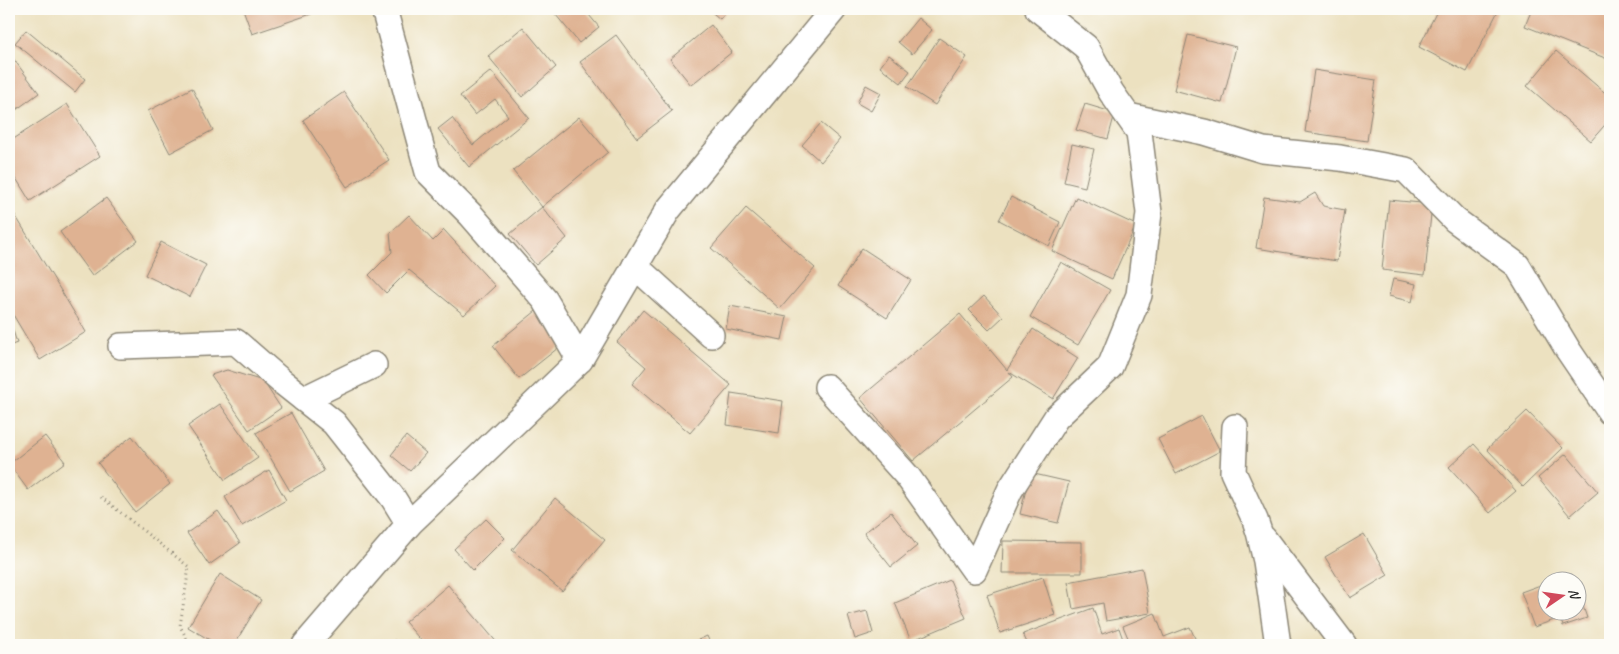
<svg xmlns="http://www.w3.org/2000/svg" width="1619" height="654" font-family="Caveat,sans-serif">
<rect width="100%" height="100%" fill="#fdfcf7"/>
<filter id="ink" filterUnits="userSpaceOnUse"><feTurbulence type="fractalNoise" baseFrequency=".02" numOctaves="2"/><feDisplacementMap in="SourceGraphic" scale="10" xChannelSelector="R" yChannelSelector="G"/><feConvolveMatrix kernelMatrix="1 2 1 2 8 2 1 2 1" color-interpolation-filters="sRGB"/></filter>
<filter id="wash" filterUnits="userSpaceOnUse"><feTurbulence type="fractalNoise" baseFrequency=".0096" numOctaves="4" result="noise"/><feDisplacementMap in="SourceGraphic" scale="20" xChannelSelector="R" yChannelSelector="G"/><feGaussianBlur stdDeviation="1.12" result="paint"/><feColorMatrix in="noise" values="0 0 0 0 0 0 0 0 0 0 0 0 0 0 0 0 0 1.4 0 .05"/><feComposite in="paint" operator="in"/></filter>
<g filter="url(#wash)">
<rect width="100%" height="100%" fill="#ece1c0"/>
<g id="blocks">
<g fill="#dfb292">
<polygon points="243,9 326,9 252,34"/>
<polygon points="551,9 584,9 599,27 579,43"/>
<polygon points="708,9 728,9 720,19"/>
<polygon points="1438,9 1489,9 1497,13 1467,72 1419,47"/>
<polygon points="1532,9 1610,9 1610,60 1525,26"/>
<polygon points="918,18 932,30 912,54 898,42"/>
<polygon points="711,25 732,52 691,85 670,59"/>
<polygon points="523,27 556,67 522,97 488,56"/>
<polygon points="26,30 85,79 75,92 15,43"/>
<polygon points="616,35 672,111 637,138 580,62"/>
<polygon points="1188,35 1236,47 1222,103 1174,90"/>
<polygon points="939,38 967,57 935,105 907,87"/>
<polygon points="1556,51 1610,97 1610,119 1591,141 1527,86"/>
<polygon points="9,53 39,93 9,115"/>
<polygon points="889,55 910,71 901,83 880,67"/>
<polygon points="1314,70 1376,80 1367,141 1305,132"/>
<polygon points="491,71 529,118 469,167 438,129 452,118 473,145 508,116 495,99 475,115 460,96"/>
<polygon points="866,85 881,93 871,111 857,103"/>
<polygon points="192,88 213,130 170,153 148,111"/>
<polygon points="344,92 389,160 347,187 303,120"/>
<polygon points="67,104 100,156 30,201 9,167 9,142"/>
<polygon points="1085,104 1115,113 1108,139 1076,130"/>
<polygon points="579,117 608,152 542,207 513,171"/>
<polygon points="821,123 840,139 821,162 802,145"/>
<polygon points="1072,144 1094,149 1085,187 1064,182"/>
<polygon points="1315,193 1323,206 1345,210 1337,261 1256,248 1264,197 1300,202"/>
<polygon points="1011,197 1060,222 1049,246 999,220"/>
<polygon points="1076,197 1136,225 1112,279 1052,251"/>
<polygon points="106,198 138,241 92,276 60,232"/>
<polygon points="1389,200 1432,204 1425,275 1382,270"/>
<polygon points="9,205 86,332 40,360 9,308"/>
<polygon points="542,207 567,238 536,265 510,234"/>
<polygon points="746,208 815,268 780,309 711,248"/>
<polygon points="409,215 433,241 444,230 495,286 464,315 409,270 386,293 369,275 392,252 390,233"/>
<polygon points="161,242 206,265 190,297 145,275"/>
<polygon points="862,248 911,280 887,318 838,286"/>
<polygon points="1061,262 1110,290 1078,345 1030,317"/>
<polygon points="1393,279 1416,284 1412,302 1389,296"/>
<polygon points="984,296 1003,317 989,330 969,310"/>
<polygon points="730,306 787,317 782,340 726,329"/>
<polygon points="643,310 731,385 690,433 632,384 646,367 617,342"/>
<polygon points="536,311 563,344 519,379 493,346"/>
<polygon points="960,314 1007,370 1033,329 1078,358 1053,399 1009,372 1013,377 913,461 860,398"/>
<polygon points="9,318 17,343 9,346"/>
<polygon points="227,370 263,381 281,408 249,430 211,375"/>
<polygon points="731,393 783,401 779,433 727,425"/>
<polygon points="220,404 258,458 225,480 188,426"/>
<polygon points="1527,411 1563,448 1523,487 1487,449"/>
<polygon points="291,413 324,471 290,491 256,433"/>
<polygon points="1202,416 1220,451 1176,474 1158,439"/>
<polygon points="45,436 65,462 28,490 9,464"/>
<polygon points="132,436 170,484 135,512 98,463"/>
<polygon points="406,436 426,453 410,471 391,455"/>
<polygon points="1474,444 1516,491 1490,513 1449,467"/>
<polygon points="1566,454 1598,492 1570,516 1538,478"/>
<polygon points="269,470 286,500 242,526 225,497"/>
<polygon points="1030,473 1069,482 1058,523 1020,514"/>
<polygon points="555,498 605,540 562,591 512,550"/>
<polygon points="218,511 240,543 209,565 187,533"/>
<polygon points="891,512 917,546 891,567 864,533"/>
<polygon points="486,519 505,538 473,570 454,549"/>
<polygon points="1364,534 1388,575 1350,598 1325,557"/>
<polygon points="1003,541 1082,542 1082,573 1002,573"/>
<polygon points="1142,568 1150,613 1106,621 1103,603 1073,609 1068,582"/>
<polygon points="220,574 261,600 234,645 218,645 188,627"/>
<polygon points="1571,574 1574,582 1551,582 1551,581"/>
<polygon points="1043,577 1055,615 1000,633 987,595"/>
<polygon points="950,580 966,618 911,641 895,603"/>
<polygon points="1546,583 1546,612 1576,612 1577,589 1587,618 1563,626 1560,618 1534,627 1521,592"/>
<polygon points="448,585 499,645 425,645 405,622"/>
<polygon points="1093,608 1102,634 1119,628 1125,645 1028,645 1023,634"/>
<polygon points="867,611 873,633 855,639 848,616"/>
<polygon points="1155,613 1164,637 1190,627 1198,645 1131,645 1123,626"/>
<polygon points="707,636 711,645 687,645"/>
<polygon points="395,640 396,645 380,645"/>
</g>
</g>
</g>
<g filter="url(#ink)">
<use href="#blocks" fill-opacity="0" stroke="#8c8676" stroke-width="1"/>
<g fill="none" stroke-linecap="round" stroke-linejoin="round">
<g stroke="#8c8676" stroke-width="28">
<g id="minor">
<polyline points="384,9 428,172 471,215 545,300 580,360"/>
<polyline points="1128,116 1204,132 1263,150 1340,158 1406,170 1455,220 1517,265 1568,350 1610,412"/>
<polyline points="635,266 711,335"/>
<polyline points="121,346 236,342 281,381 334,423 393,498 409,524"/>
<polyline points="827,387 908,477 974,570 1010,490 1056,418 1110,367 1139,295 1149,213 1139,132 1111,92 1086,47 1038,9"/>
<polyline points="304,399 374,365"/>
<polyline points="1235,427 1233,472 1255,520 1259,532 1266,561 1278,645"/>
<polyline points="1264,539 1344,645"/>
<polyline points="305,645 409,524 580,360 668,210 834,9"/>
</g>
</g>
<polyline stroke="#8c8676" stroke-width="3" stroke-dasharray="1 4" stroke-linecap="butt" points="101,497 189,567 180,626 190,645"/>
<use href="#minor" stroke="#fff" stroke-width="25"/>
</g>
</g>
<rect width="1619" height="654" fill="none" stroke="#fdfcf7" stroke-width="30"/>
<g transform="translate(1562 596) rotate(77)"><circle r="24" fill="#fdfcf7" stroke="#a9a8a5"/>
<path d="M0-4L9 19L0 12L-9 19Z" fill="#d1495b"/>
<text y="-8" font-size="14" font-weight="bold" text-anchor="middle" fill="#2b2b2b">N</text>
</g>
</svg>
